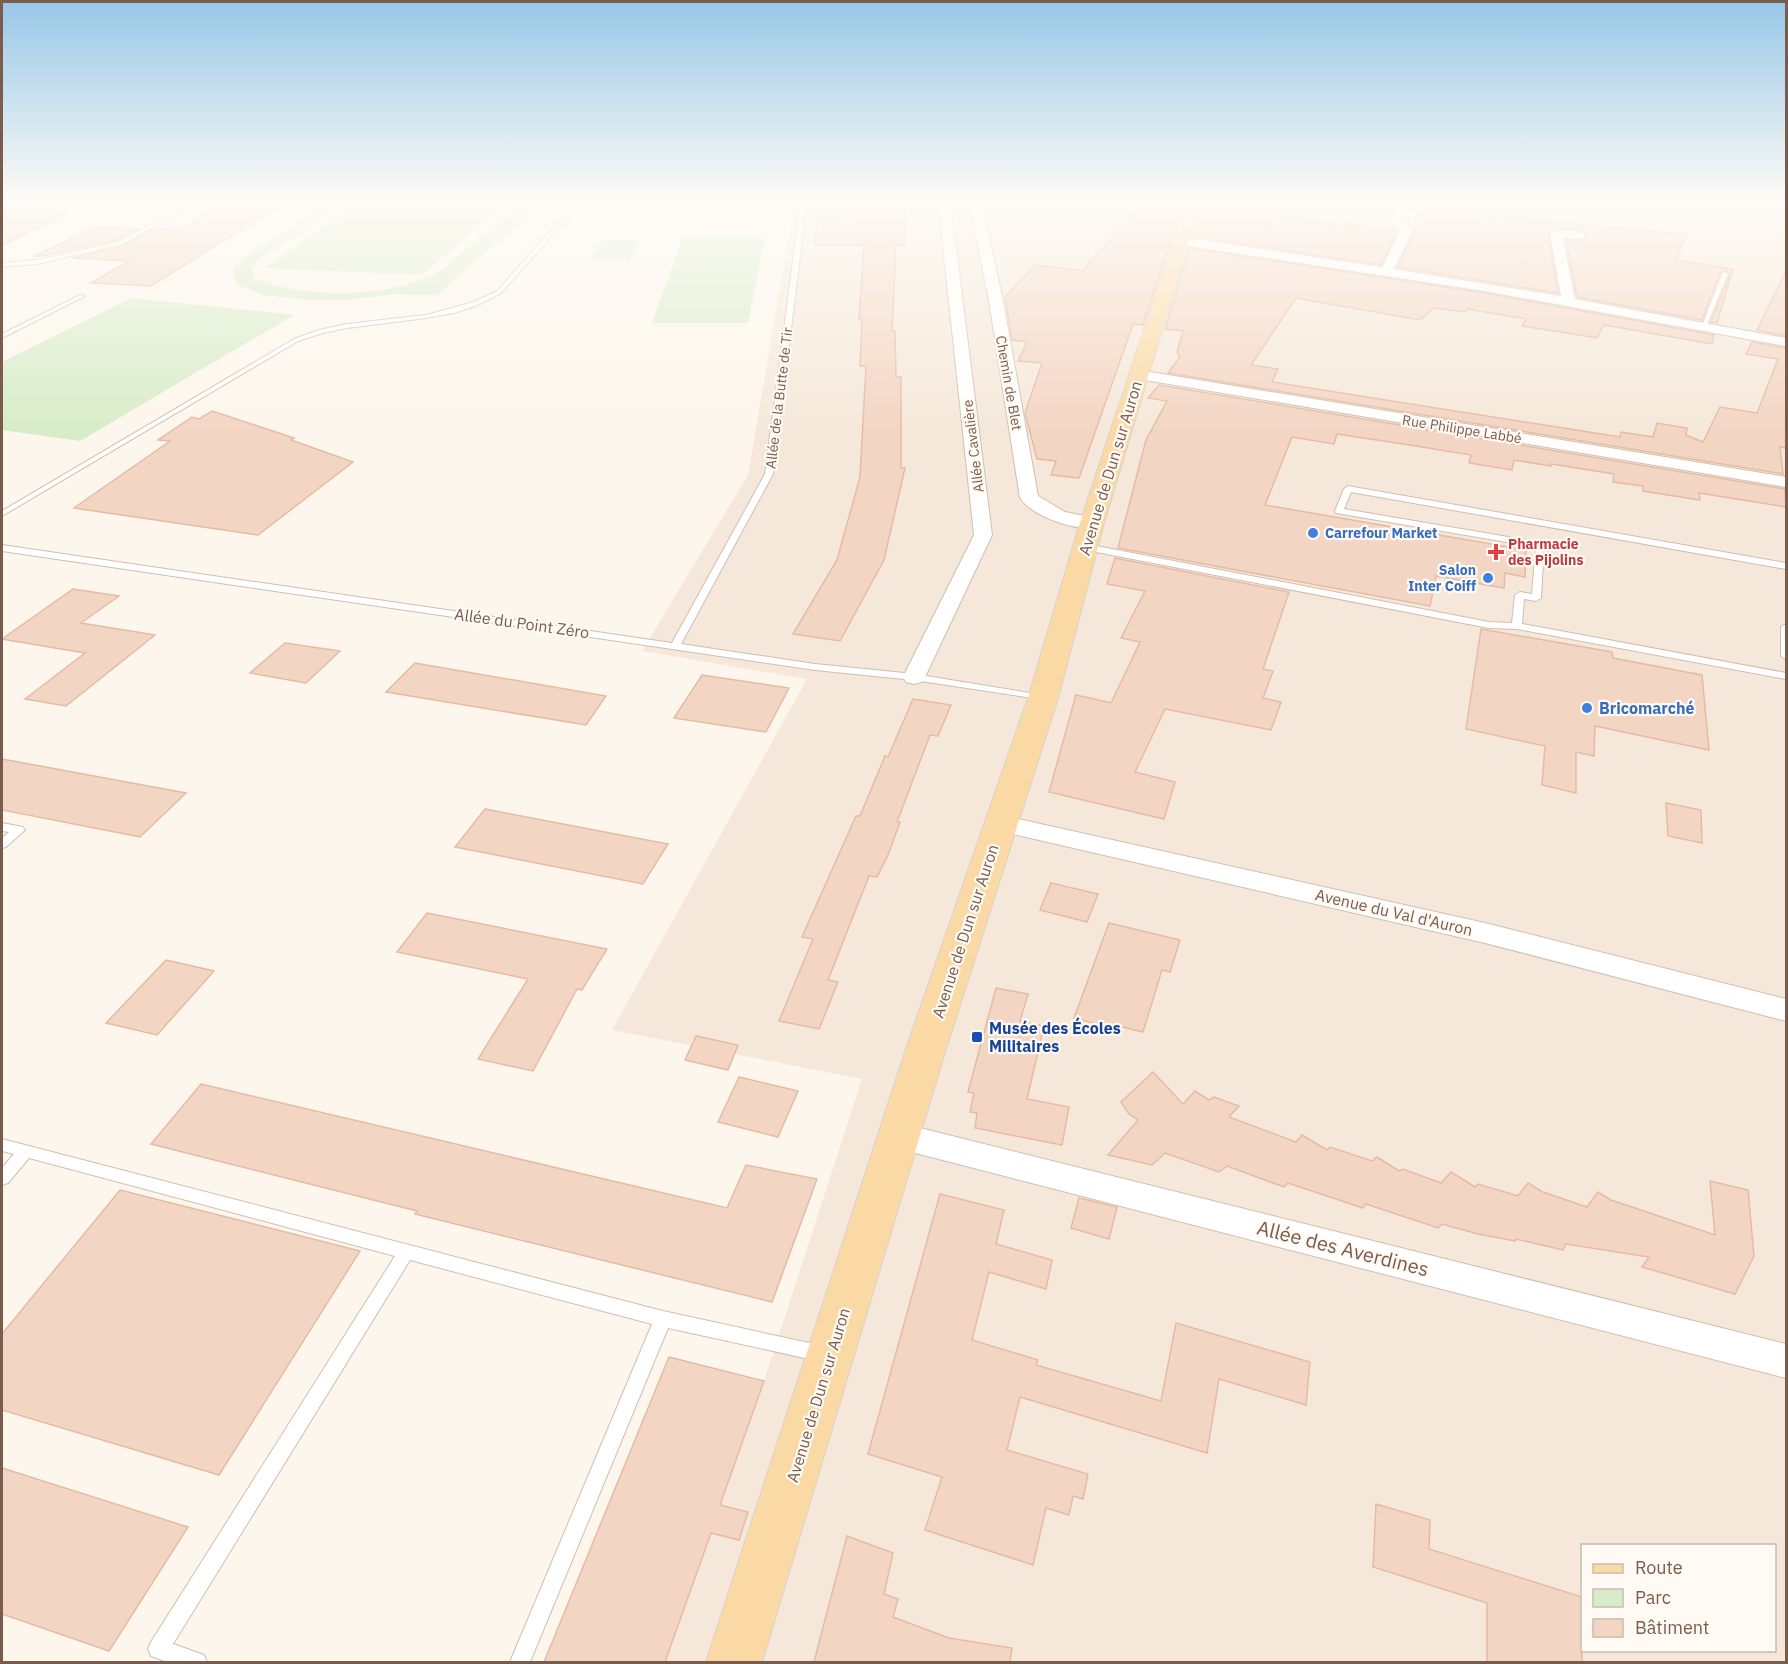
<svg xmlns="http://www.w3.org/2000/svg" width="1788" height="1664" font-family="'IBM Plex Sans',sans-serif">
<rect width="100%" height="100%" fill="#fdf6ec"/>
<path fill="#f5e8da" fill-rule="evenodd" d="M795,200H1786V1662H665L764,1381L862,1079L612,1030L807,679L642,651L748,475ZM1582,1546H1774V1650H1582Z"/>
<g fill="#d8ecc9">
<path d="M333,200H349L259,259L252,268L254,278C305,300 400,299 446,267L517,206L518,200H544L437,295L396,294L347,300H307L262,295L236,284L232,270L242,260Z"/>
<polygon points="363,200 509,200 422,275 264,268"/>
<polygon points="624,200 669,200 663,209 618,209"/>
<polygon points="683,237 765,237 748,323 652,323"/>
<polygon points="607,240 638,241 640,242 630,259 590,259 602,241"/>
<polygon points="131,298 294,315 80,441 2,430 2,362"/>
</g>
<g fill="#f3d5c3" stroke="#e6bba3" stroke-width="1.5">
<polygon points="1148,200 1185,200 1143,325 1133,324 1079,478 1051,475 1056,461 1037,459 1025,413 1042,363 1018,361 1027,342 1012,340 1005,297 1035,265 1084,271 1088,263"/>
<polygon points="1203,200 1270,200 1261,208 1271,209 1267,214 1350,226 1351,223 1397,232 1381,265 1192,236"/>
<polygon points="1424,201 1455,204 1452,213 1687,234 1676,260 1733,269 1717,323 1711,322 1730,275 1726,270 1720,273 1702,320 1577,297 1566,240 1583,241 1587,235 1583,231 1575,229 1557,229 1548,233 1558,293 1397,267 1415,231 1412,226 1421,215 1419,211"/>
<polygon points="904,203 905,245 896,245 892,331 895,331 896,377 901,377 901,468 905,468 884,560 840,641 793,634 837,560 860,477 866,366 860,366 862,320 859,320 864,245 814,245 818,218 840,218"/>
<polygon points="224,204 280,206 151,286 91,283 129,261 73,258 123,246 154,229 180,230"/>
<polygon points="2,211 65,214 2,246"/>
<polygon points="96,227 138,229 117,240 42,256 34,256"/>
<polygon points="1189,248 1484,293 1714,335 1712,344 1604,325 1597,338 1522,326 1526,319 1467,309 1465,312 1434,308 1420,320 1296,298 1251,365 1278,369 1272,382 1620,437 1621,432 1653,437 1657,423 1687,428 1686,435 1703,442 1720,407 1757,413 1778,359 1746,354 1752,342 1786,348 1786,448 1780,447 1783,474 1168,373 1180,357 1177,352 1183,331 1165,329"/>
<polygon points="1786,271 1786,336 1757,330"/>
<polygon points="1159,385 1785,489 1786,507 1699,493 1700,500 1643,491 1643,486 1613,482 1614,474 1551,464 1551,466 1514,460 1512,470 1469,463 1471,455 1410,445 1337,434 1334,444 1292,437 1265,505 1526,550 1525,577 1505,573 1504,588 1436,576 1430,606 1118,548 1146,440 1167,401 1148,398"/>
<polygon points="212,411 294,438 291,440 353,462 258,535 74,508 170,441 158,440 192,417 199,419"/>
<polygon points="1115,558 1289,592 1263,669 1273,671 1263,698 1281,702 1271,730 1165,709 1135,772 1175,782 1164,819 1049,792 1076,695 1111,703 1140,642 1121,638 1145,591 1107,584"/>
<polygon points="73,589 119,596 81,623 155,635 66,706 25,699 85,653 2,639"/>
<polygon points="1481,629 1612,652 1613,658 1702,675 1709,750 1595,726 1594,756 1576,752 1576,793 1542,785 1545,746 1466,729"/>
<polygon points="285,643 340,651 306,683 250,673"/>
<polygon points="415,663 606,696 586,725 386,692"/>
<polygon points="702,675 789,688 766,732 674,718"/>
<polygon points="913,699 951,705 938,736 930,735 897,822 900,822 888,855 877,877 869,876 828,980 838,982 819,1029 779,1021 813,939 802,937 856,816 860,816 885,756 888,757"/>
<polygon points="2,759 186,793 140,837 2,810"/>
<polygon points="1666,803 1701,810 1702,843 1668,836"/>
<polygon points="485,809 668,844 643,884 455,847"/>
<polygon points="1051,883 1098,894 1087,922 1040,910"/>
<polygon points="427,913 607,949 582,990 577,989 533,1071 478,1059 528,979 397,952"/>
<polygon points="1109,923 1180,940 1170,972 1162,970 1143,1032 1119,1026 1118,1030 1074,1018"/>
<polygon points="166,960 214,971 157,1035 106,1023"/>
<polygon points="996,988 1028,994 1020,1021 1044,1026 1027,1099 1069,1107 1062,1145 975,1128 977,1113 970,1112 974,1093 968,1092"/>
<polygon points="696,1036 738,1045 728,1070 685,1060"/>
<polygon points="1153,1072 1183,1104 1195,1091 1209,1100 1214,1097 1239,1106 1229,1117 1296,1142 1302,1135 1327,1150 1330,1147 1372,1161 1377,1157 1399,1171 1403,1169 1441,1183 1451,1172 1475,1187 1478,1184 1518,1196 1528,1183 1543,1192 1587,1207 1598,1192 1611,1200 1715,1235 1710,1181 1748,1190 1754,1256 1735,1294 1642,1267 1649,1257 1566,1244 1563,1250 1516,1239 1515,1241 1478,1234 1442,1224 1438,1228 1366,1204 1363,1208 1288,1183 1284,1187 1227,1166 1219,1172 1165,1153 1152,1165 1108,1155 1138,1120 1129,1114 1121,1102"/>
<polygon points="739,1077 798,1091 778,1137 718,1122"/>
<polygon points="201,1084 727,1208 746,1165 817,1179 772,1302 415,1214 417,1211 151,1144"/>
<polygon points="120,1190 360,1251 219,1475 2,1410 2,1334"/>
<polygon points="940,1194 1004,1210 996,1244 1052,1260 1046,1289 989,1272 972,1340 1038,1360 1036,1365 1161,1401 1176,1323 1310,1362 1306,1405 1219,1379 1207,1453 1020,1397 1007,1450 1088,1474 1083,1499 1073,1496 1069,1515 1046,1508 1033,1565 925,1530 942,1477 868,1454"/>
<polygon points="1079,1198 1117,1207 1109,1239 1071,1228"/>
<polygon points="669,1357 764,1381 720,1505 748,1512 739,1540 711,1533 665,1662 544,1662"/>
<polygon points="2,1468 188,1527 109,1651 2,1614"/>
<polygon points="1376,1504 1430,1520 1429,1549 1582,1597 1582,1662 1487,1662 1487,1603 1373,1567"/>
<polygon points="847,1536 893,1553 884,1594 898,1599 893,1617 949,1638 1012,1648 1010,1662 814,1662"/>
</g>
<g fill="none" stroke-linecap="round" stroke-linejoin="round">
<g stroke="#d1beb0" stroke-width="2">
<g id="service">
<polygon points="215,200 226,200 193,206 122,244 37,264 2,267 2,263 37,260 118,242 190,204"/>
<polygon points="578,200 584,200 501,293 478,305 454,313 426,318 347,328 323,333 298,341 2,516 2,511 294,339 319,330 347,324 426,315 474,302 497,291"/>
<polygon points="801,200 807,200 773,474 681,644 815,664 914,674 1042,695 1047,698 1046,700 914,680 815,670 2,551 2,545 672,643 765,474"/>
<polygon points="1725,272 1728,274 1707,325 1702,326 1722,274"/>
<polygon points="80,295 85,296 2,338 2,334"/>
<polygon points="1348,486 1786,563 1786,569 1351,492 1344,509 1544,543 1541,598 1536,601 1524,599 1522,624 1786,673 1786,679 1517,629 1489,628 1086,550 1081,547 1086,544 1489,622 1512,623 1515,595 1520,592 1532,594 1536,547 1336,513 1335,511 1344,489"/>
<polygon points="1786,624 1786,659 1781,656 1781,627"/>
<polygon points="2,823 23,827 25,830 6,847 2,848 2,838 9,832 2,831"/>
<polygon points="2,1139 663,1311 823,1346 829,1348 832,1354 829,1360 823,1362 668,1328 530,1662 510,1662 652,1324 410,1260 173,1644 204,1655 207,1662 168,1662 151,1656 148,1649 151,1642 395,1256 29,1158 8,1183 2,1185 2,1168 14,1154 2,1151"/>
</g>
</g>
<g stroke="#d1beb0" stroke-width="2">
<g id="minor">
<polygon points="938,200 950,200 992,535 925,677 922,682 914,684 906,682 903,677 974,535"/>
<path d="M969,200H981L1003,301L1038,496L1065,512L1099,519L1101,523L1099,527C1077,532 1033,517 1020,498L989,301Z"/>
<polygon points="1731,200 1756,200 1786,204 1786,211 1737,203"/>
<path d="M1399,209L1413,210L1419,214L1413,218L1404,217L1402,221L1413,230L1394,269L1561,296L1550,234C1557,228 1574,231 1583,233L1585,236L1583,239L1563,238L1575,299L1786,338V346L1484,291L1181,245L1175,241L1181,237L1382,267L1400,231L1390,222L1395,210Z"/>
<polygon points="1138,370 1786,477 1786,487 1133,378 1130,375"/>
<polygon points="1000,815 1485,923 1786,999 1786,1021 1485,943 991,829 987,823 991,817"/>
<polygon points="900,1123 1786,1344 1786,1378 900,1149 889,1145 884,1136 889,1127"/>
</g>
</g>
<g stroke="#dad1cd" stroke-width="2">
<polygon id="primary" points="1187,200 1201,200 1104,523 1058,698 945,1052 762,1662 706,1662 905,1052 1028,698 1080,523"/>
</g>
<use href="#service" fill="#fff" fill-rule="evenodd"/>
<use href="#minor" fill="#fff" fill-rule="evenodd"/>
<use href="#primary" fill="#fbd9a5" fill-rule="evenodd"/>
</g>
<linearGradient id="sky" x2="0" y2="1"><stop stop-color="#97c7e8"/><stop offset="0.46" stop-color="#fefbf6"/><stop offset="1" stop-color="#fefbf6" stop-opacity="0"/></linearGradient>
<rect width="1788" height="433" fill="url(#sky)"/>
<g fill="#3f7fe0" stroke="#fffaf3" stroke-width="2">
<circle cx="1313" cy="533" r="6"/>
<circle cx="1488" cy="578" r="6"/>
<circle cx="1587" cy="708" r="6"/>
</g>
<path fill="#e0444e" stroke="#fffaf3" stroke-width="2" d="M1493 543h6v6h6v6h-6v6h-6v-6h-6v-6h6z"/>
<rect fill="#1a4fb4" stroke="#fffaf3" stroke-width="2" x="971" y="1031" width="12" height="12" rx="3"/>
<g text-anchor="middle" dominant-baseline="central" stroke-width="4.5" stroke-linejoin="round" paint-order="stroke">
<g font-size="14" fill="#7a5c4d" stroke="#fffaf3">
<text transform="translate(1009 383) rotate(80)">Chemin de Blet</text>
<text transform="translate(779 398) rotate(-83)">Allée de la Butte de Tir</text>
<text transform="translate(1462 429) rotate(9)">Rue Philippe Labbé</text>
<text transform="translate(973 446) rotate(-97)">Allée Cavalière</text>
</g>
<g font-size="14" font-weight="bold" fill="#366cbe" stroke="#fffaf3" text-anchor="start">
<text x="1325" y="533">Carrefour Market</text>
<text x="1476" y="570" text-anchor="end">Salon<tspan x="1476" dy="16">Inter Coiff</tspan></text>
</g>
<g font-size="14" font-weight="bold" fill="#be3a42" stroke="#fffaf3" text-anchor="start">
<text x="1508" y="544">Pharmacie<tspan x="1508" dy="16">des Pijolins</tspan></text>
</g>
<g font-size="16" fill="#7a5c4d" stroke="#fffaf3">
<text transform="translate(1110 468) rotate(-73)">Avenue de Dun sur Auron</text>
<text transform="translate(522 623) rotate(8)">Allée du Point Zéro</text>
<text transform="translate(1394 912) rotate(13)">Avenue du Val d'Auron</text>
<text transform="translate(965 931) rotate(-72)">Avenue de Dun sur Auron</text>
<text transform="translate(818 1395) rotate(-73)">Avenue de Dun sur Auron</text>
</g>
<g font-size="16" font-weight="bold" fill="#366cbe" stroke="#fffaf3" text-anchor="start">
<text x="1599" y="708">Bricomarché</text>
</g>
<g font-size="16" font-weight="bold" fill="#164399" stroke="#fffaf3" text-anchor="start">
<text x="989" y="1028">Musée des Écoles<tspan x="989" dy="18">Militaires</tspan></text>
</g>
<g font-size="20" fill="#7a5c4d" stroke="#fffaf3">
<text transform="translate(1343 1248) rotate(14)">Allée des Averdines</text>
</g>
</g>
<rect width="1788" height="1664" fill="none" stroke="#7a5c4d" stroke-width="6"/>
<rect x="1581" y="1544" width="195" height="108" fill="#fffaf3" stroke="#cabbb1" stroke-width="1.5"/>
<rect x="1593" y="1564" width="30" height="9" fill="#fbd9a5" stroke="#cabbb1" stroke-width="1.5"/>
<text x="1635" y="1574" font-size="18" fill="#7a5c4d">Route</text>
<rect x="1593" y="1589" width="30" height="18" fill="#d8ecc9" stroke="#cabbb1" stroke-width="1.5"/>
<text x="1635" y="1604" font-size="18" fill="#7a5c4d">Parc</text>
<rect x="1593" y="1619" width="30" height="18" fill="#f3d5c3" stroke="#cabbb1" stroke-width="1.5"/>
<text x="1635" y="1634" font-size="18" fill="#7a5c4d">Bâtiment</text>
</svg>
